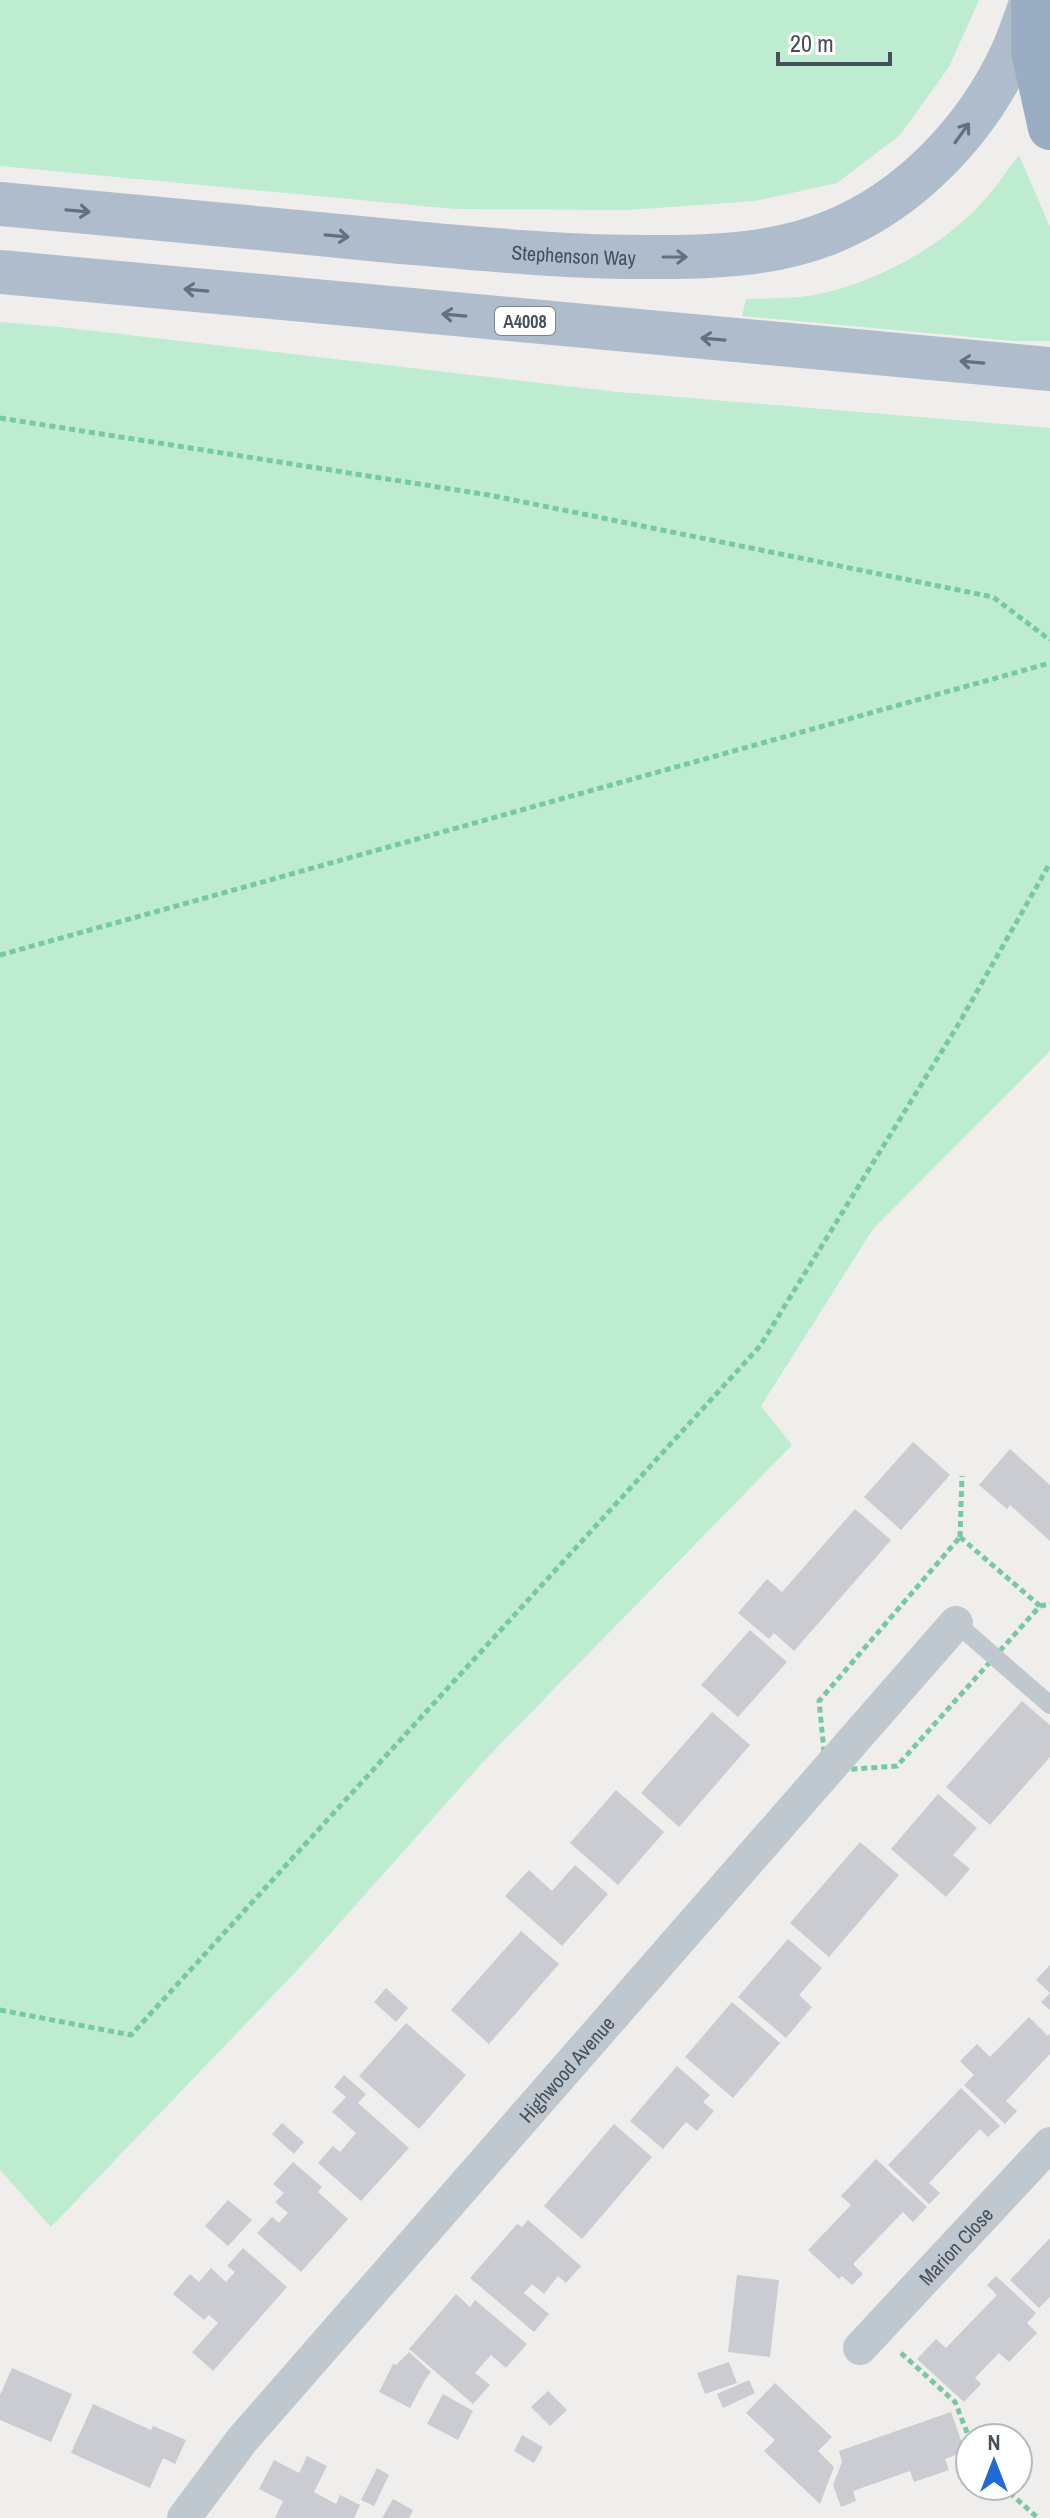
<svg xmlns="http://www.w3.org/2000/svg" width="1050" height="2518" font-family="'Archivo Narrow',sans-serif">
<rect width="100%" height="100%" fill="#f0eded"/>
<g fill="#bdecd1">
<polygon points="0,0 979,0 949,67 900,135 837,183 755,201 628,210 455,209 0,166"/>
<path d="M1019,155L1050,227V341H1014L742,316L746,299C768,298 792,299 814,295C871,284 930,253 972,213C990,196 1004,175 1019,155Z"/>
<polygon points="0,322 60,327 618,392 1050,428 1050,1051 873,1229 761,1406 792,1445 483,1762 304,1963 51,2227 0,2170"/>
</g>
<g fill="#caccd2">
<polygon points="913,1442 950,1475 901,1530 864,1497"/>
<polygon points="1010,1449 1050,1485 1050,1541 1010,1505 1007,1509 979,1485"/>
<polygon points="855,1509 891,1540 794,1651 774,1633 769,1639 738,1613 767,1579 782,1592"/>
<polygon points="750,1630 787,1662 738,1717 701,1685"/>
<polygon points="1022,1701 1050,1725 1050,1757 990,1825 946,1787"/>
<polygon points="712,1712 750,1745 679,1827 641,1793"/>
<polygon points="616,1790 664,1832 618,1885 570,1843"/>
<polygon points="938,1794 977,1828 953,1855 970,1869 946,1897 891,1849"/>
<polygon points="860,1842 899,1875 829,1957 790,1923"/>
<polygon points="575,1865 608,1894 562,1946 505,1896 529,1870 552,1891"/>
<polygon points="521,1931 559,1964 489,2044 451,2010"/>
<polygon points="788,1939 822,1968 799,1995 812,2007 786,2038 738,1997"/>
<polygon points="1050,1965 1050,2010 1041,2002 1050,1993 1036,1980"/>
<polygon points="386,1988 408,2008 396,2022 374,2002"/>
<polygon points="732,2002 780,2043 733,2098 685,2057"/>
<polygon points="1029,2017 1048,2036 1050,2033 1050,2054 1006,2101 1017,2111 1005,2124 964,2085 974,2075 960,2061 977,2044 990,2057"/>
<polygon points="406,2023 466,2075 419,2129 359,2076"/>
<polygon points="677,2066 710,2095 703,2102 714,2111 697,2131 686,2122 663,2149 630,2121"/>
<polygon points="344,2075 366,2094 358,2103 409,2148 361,2201 318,2163 333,2146 340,2152 356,2133 332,2112 346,2097 334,2087"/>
<polygon points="961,2088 1000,2126 988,2137 980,2129 929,2183 940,2193 929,2204 888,2165"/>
<polygon points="282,2123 304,2142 294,2154 272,2134"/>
<polygon points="614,2124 652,2157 582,2239 544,2206"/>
<polygon points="876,2159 927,2207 913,2222 903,2212 853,2264 863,2274 852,2285 842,2276 839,2279 808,2250 851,2205 841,2196"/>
<polygon points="293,2162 322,2187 318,2192 348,2219 301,2272 257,2233 272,2217 279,2223 288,2213 275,2202 284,2193 273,2184"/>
<polygon points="228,2200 252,2220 228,2246 205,2226"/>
<polygon points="528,2220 581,2266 566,2283 558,2276 544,2294 532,2284 524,2293 549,2314 534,2332 470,2278 517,2224 522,2227"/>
<polygon points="1050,2238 1050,2297 1039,2308 1010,2280"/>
<polygon points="243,2248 287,2287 213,2371 192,2352 218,2323 209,2315 204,2320 173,2294 190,2274 199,2282 211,2268 226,2282 235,2272 227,2266"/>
<polygon points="737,2275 779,2280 770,2357 728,2352"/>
<polygon points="996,2276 1036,2313 1027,2323 1037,2333 1009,2362 999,2353 975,2378 981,2384 964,2402 917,2359 936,2339 946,2348 969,2324 997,2295 987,2285"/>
<polygon points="456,2294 470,2307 475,2300 527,2344 506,2368 491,2355 475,2373 490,2385 473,2404 409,2349"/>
<polygon points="409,2352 431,2372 425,2380 410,2408 379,2392 393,2364 396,2365"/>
<polygon points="729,2362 737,2383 705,2394 697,2373"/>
<polygon points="12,2368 72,2394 51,2442 0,2420 0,2395"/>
<polygon points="749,2380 755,2393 723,2408 717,2394"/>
<polygon points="775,2383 832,2437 818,2451 834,2467 820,2504 764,2451 775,2440 746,2413"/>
<polygon points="548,2391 567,2410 550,2426 531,2407"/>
<polygon points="443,2394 473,2411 458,2440 427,2424"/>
<polygon points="93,2404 151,2430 153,2426 186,2440 175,2464 163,2458 150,2488 71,2453"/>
<polygon points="951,2412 965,2451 945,2459 949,2470 914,2482 910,2471 853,2491 856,2501 841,2507 833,2485 842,2462 839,2451"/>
<polygon points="522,2435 543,2447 534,2463 514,2451"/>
<polygon points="307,2456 327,2466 314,2492 336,2504 340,2495 360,2505 354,2518 275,2518 283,2501 259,2489 274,2460 299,2473"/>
<polygon points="377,2468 389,2475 374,2506 361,2500"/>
<polygon points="393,2499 413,2510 409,2518 382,2518"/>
</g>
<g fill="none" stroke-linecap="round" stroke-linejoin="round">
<g stroke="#77c8a4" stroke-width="5" stroke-dasharray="6 4" stroke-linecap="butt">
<polyline points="0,418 489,495 993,597 1050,640"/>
<polyline points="0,955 1050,663"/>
<polygon points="960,1537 1040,1606 897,1766 826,1771 819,1701"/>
<polyline points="960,1537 962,1476"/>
<polyline points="1040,1606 1050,1604"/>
<polyline points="0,2010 131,2035 760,1346 958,1025 1050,863"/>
<polyline points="901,2353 955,2402 970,2440"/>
<polyline points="1002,2486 1038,2518"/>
</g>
<polyline stroke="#bfc7cf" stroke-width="18" points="956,1623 1050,1705"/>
<g stroke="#bfc7cf" stroke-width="34">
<path id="s1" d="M860,2348L1050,2144"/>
<path id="s2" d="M184,2518L242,2440L956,1623"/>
</g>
<g stroke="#aebccb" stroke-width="44">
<path id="s3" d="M0,204C130,216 261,228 391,241C481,249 571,258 662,257C717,257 777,254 829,233C910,201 977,130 1013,51C1020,35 1026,17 1032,0"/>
<polyline points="0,272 1050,369"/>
</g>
<polyline stroke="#9aadc2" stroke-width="44" points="1033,0 1033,51 1050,128"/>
</g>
<defs><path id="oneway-shaft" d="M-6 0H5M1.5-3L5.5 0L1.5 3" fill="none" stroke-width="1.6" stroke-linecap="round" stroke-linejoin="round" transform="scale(2)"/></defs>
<g stroke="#66707c">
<use href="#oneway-shaft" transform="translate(962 133) rotate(-54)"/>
<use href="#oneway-shaft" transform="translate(78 211) rotate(5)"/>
<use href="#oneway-shaft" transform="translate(337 236) rotate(5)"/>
<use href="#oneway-shaft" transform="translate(675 257)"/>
<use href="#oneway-shaft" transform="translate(196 290) rotate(-175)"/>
<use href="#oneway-shaft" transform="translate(454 315) rotate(-175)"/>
<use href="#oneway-shaft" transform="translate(713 339) rotate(-175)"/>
<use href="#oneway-shaft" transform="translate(972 362) rotate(-175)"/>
</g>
<g text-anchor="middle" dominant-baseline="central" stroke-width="8" stroke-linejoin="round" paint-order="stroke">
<rect fill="#fff" stroke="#7e848c" stroke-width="2" x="495" y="307" width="60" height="28" rx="6"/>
<g font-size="18" font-weight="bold" fill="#47505a">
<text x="525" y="321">A4008</text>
</g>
<g font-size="20" fill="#47505a" stroke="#fff">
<text stroke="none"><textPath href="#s3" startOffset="576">Stephenson Way</textPath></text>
<text stroke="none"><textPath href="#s2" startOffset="590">Highwood Avenue</textPath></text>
<text stroke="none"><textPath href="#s1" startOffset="140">Marion Close</textPath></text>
</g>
</g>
<g transform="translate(994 2462)"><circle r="38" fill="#ffffff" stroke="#b5b9bd" stroke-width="2"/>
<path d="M0-6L14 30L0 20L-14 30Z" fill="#2269d5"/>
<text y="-12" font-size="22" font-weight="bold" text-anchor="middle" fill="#47505a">N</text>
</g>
<path d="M778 52v12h112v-12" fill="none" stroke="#47505a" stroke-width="4"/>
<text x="790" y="52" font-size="24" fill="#47505a" stroke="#ffffff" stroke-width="6" paint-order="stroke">20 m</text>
</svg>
